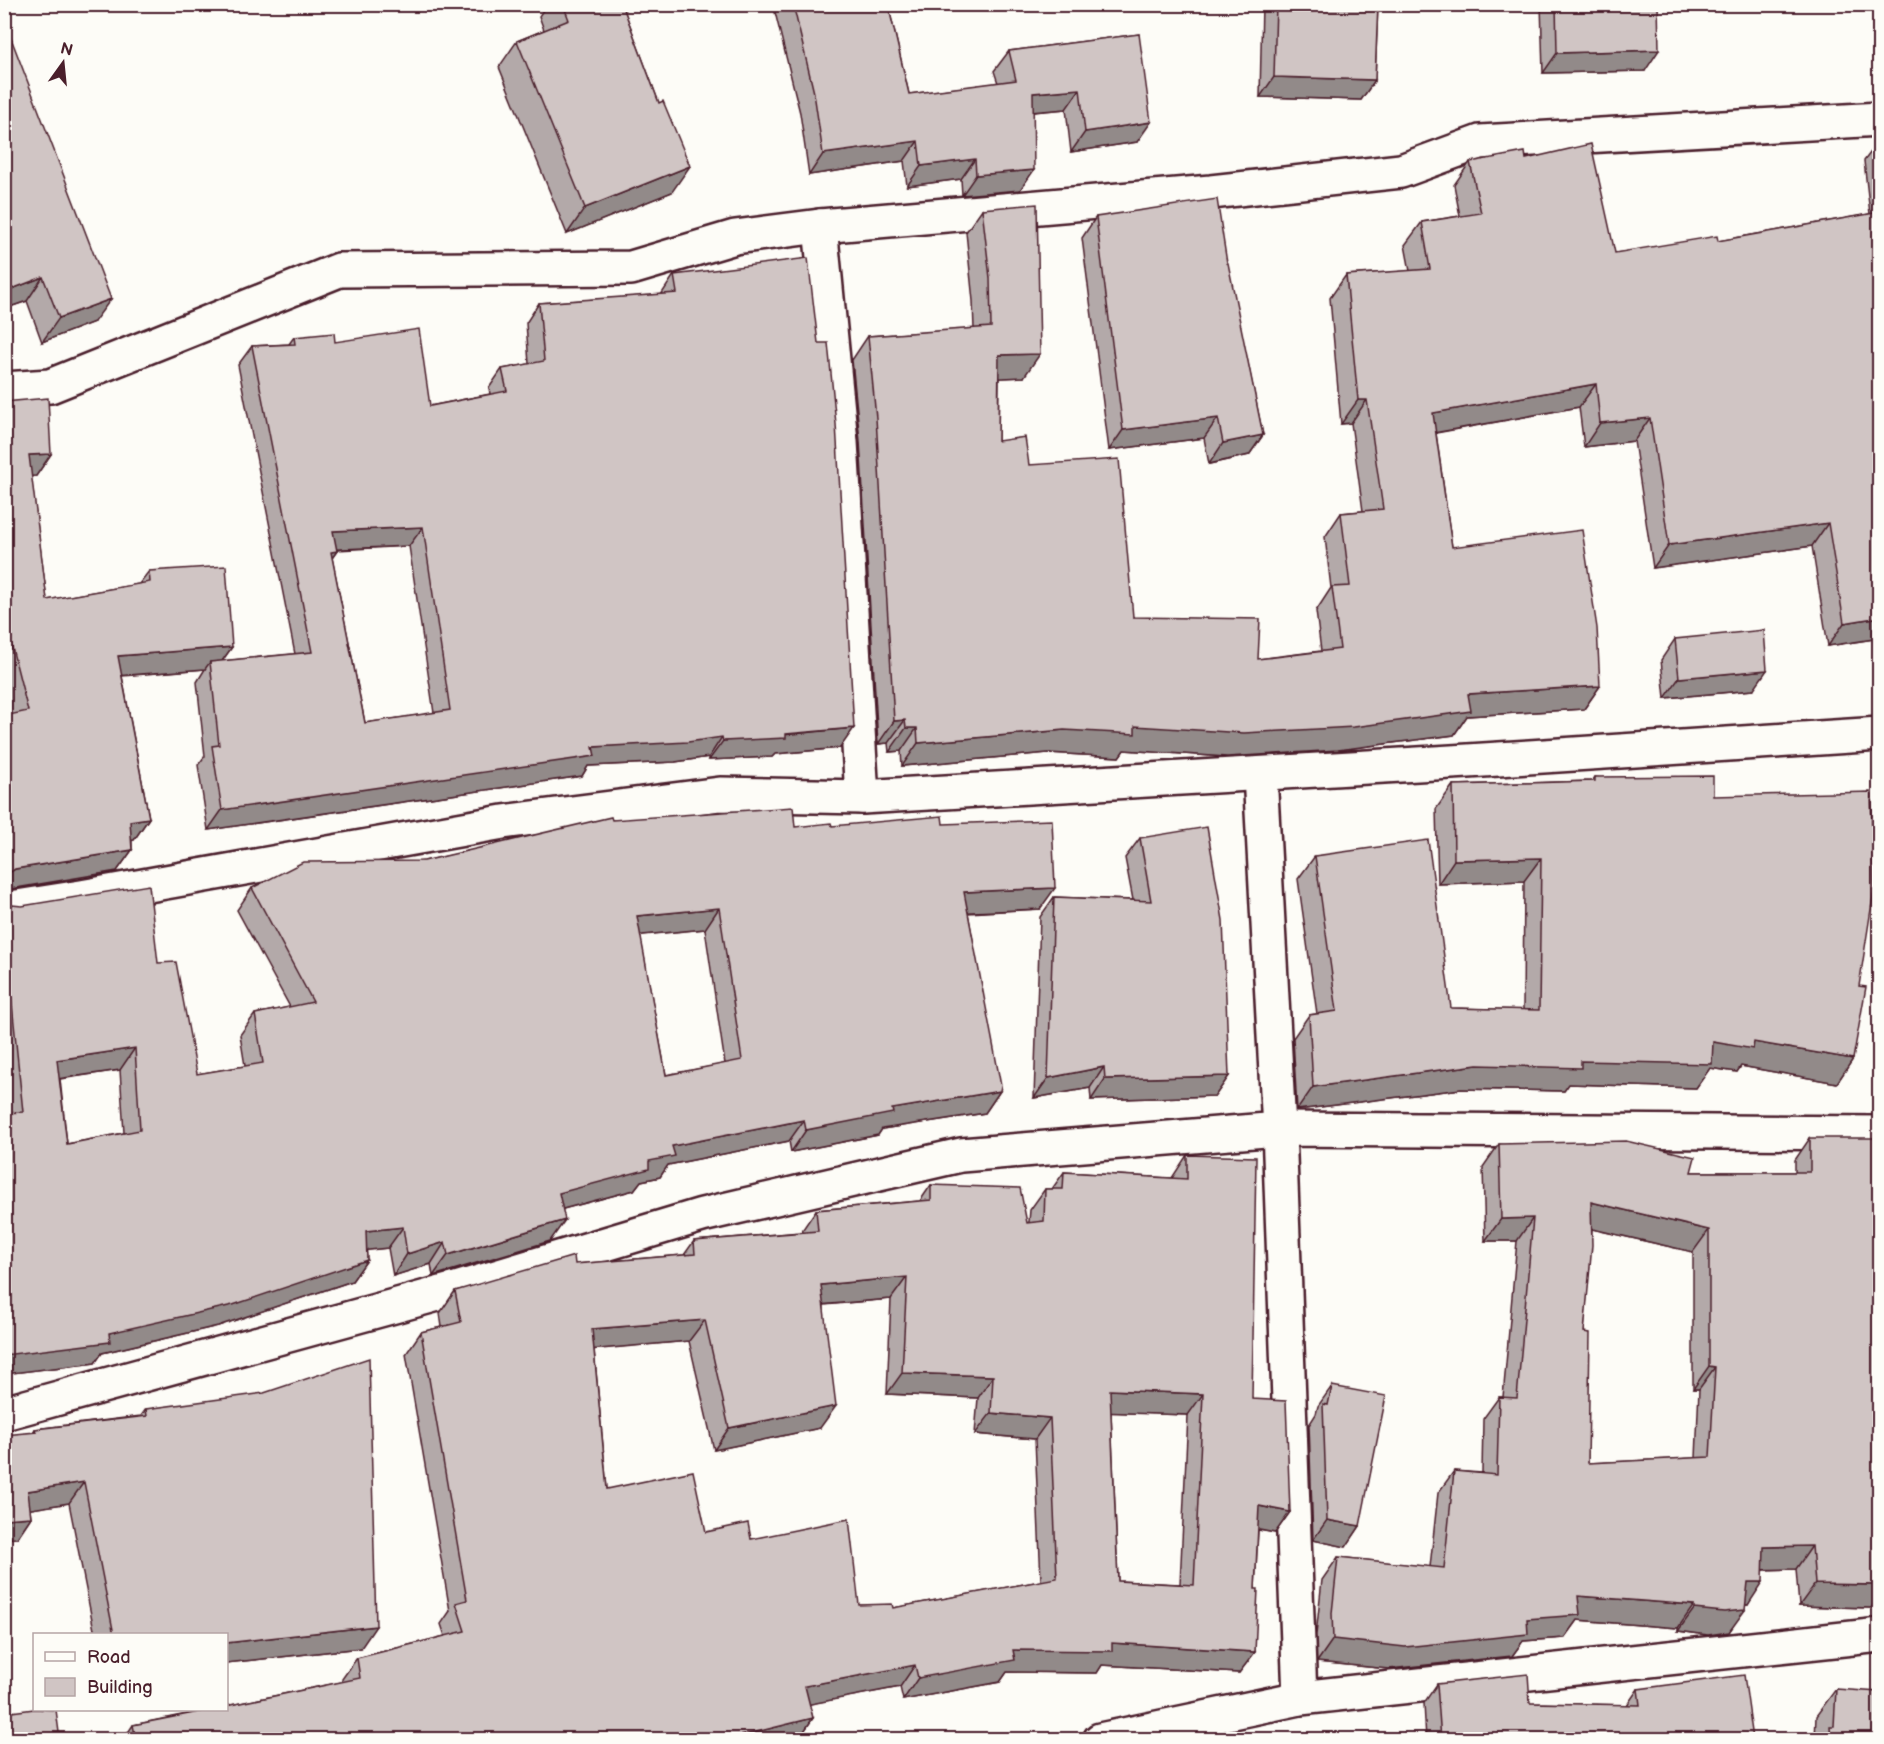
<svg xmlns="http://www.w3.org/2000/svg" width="1884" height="1744" font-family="'Balsamiq Sans',sans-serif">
<rect width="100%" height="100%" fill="#fdfcf7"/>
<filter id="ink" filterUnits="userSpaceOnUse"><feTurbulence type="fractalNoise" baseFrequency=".0167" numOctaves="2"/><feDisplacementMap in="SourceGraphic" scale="12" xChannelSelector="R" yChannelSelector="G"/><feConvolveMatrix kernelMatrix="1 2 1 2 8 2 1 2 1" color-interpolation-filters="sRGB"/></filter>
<g filter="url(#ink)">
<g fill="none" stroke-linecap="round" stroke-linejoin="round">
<g stroke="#4a1f2b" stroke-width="38">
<g id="street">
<polyline points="820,226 841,442 862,797"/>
<polyline points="4,389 50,386 339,270 631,268 735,237 820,226 1211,192 1401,171 1480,142 1880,119"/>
<polyline points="1260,774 1279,1129 1300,1698"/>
<polyline points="4,909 81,897 503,822 720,794 862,797 1468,761 1880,734"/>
<polyline points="4,1413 456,1289 702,1215 961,1155 1279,1129 1880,1133"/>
<polyline points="1100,1740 1300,1698 1880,1635"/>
</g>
</g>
<use href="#street" stroke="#fdfcf7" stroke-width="33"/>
</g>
<g fill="#b3a9a9" stroke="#4a1f2b" stroke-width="1.5" fill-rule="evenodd">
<polygon points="547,4 622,4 659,103 672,192 567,234 499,67 517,41 544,30 539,16"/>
<polygon points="773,4 888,4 909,94 998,83 994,71 1009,51 1139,34 1137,142 1071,152 1066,109 1033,112 1020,190 962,195 961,179 907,186 904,161 809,175 800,113"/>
<polygon points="1262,4 1378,4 1375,80 1361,100 1260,97"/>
<polygon points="1541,4 1658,4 1645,71 1543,73"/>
<polygon points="4,20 94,322 42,342 27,301 4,309"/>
<polygon points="1880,140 1880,638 1828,646 1812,546 1653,568 1634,441 1584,447 1579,407 1436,433 1452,547 1600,686 1584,709 1467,716 1454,735 1338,750 1227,757 1124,750 1119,757 1048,753 902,766 901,751 889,752 888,743 878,744 860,441 852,360 868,336 974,329 973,301 966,232 982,209 1024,377 999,378 998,441 1029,465 1133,617 1258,659 1321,651 1316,611 1331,588 1325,537 1341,513 1363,511 1351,423 1341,424 1330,298 1346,275 1410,271 1405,245 1422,222 1460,216 1454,185 1470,162 1526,159 1615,253 1718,241 1870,214 1864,161"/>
<polygon points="1096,217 1227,263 1263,435 1249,455 1209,464 1204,438 1109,450 1082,238"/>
<path d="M674,275L840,748L775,754L772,757L709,760V757L675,762L588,766L582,776L208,830L198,765L205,756L197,682L205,669L122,676L149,818L134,840H132V850L117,871L4,890V716L8,715L4,699V402L51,454L36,476H31L47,600L139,584L149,571L232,647L222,661L295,654L238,365L252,346L289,344L294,337L335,342L430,406L490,394L489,388L502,369L529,364L526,323L539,303L661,295ZM409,546L434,713L365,723L332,558L337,551V550Z"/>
<polygon points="1675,639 1753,690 1665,698 1661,660"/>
<polygon points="1595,777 1713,796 1859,986 1853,1059 1837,1083 1741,1066 1737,1072 1710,1068 1696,1088 1569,1084 1564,1091 1461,1089 1297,1110 1293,1038 1309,1015 1317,1014 1298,879 1315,856 1451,1008 1523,1010 1524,881 1438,884 1436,809 1453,785 1592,781"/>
<path d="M612,820L795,827L943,824L1040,909L968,913L1000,1091L985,1113L882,1129L878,1135L791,1152L789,1141L668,1165L660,1177L641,1181L634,1190L563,1209L550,1241L433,1276L431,1264L393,1276L388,1248L366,1250L367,1260L352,1281L218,1326L102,1353L95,1363L4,1374V1113H6L4,1095V900L12,905L158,963L197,1074L245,1066L240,1035L255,1014L290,1007L237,910L252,888L424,861ZM705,929L725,1064L666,1075L640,935ZM120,1070L124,1133L67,1144L60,1079Z"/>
<polygon points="1140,838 1229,1076 1215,1096 1091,1100 1090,1088 1034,1098 1040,917 1054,897 1133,900 1125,858"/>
<path d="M1810,1138L1871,1608L1799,1606L1796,1569L1764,1570L1748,1605H1746L1729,1632L1708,1635L1678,1631V1628L1577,1620L1564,1638L1523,1641L1512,1656L1389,1669L1317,1662L1316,1635L1322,1580L1338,1557L1430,1567L1438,1493L1454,1471L1482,1473L1483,1419L1499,1397H1503L1517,1241H1485L1483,1167L1499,1144L1691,1172H1795V1160ZM1592,1229L1693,1252V1389H1699L1696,1458L1588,1463L1584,1332Z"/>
<path d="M1187,1155L1252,1399L1290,1512L1275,1533L1258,1530L1255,1589V1652L1239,1673L1102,1665L1097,1673L1007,1672L1000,1682L903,1700L900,1687L809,1704L813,1718L798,1740H123L133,1725L342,1682V1679L357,1658L445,1636L441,1624L450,1611L406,1354L421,1332L442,1327L440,1313L455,1291L575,1264L684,1255L694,1241L801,1232L816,1210L920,1201L931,1185L1027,1223L1029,1222L1030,1210L1045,1189H1052L1064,1172L1172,1178ZM891,1299L887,1394L978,1398L975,1434L1035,1439L1041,1581L893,1608L859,1605L751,1539L706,1532L607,1489L594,1349L689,1341L714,1450L820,1428L824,1305ZM1111,1412L1188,1415L1180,1584L1118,1581Z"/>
<polygon points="1332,1386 1360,1526 1346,1547 1313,1540 1309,1425 1316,1414 1318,1406"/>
<polygon points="146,1409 361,1648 226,1663 226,1635 95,1635 69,1503 30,1509 31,1517 17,1538 33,1432 35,1429 141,1416"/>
<polygon points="1437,1684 1530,1703 1627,1705 1638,1689 1753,1739 1757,1740 1426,1740 1424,1703"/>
<polygon points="1836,1689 1877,1723 1880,1740 1815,1740 1816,1716"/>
</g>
<g fill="#928a89" stroke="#4a1f2b" stroke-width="1.5">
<polygon points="1659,50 1645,71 1543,73 1557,53"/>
<polygon points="1274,77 1375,80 1361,100 1260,97"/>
<polygon points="1080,89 1066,109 1019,113 1033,93"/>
<polygon points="1151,122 1137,142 1071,152 1085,132"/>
<polygon points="918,141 904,161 809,175 823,154"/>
<polygon points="975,159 961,179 907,186 921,166"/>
<polygon points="690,166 672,192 567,234 585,208"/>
<polygon points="1034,170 1020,190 962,195 976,175"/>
<polygon points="43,277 27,301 4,309 4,292"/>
<polygon points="111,299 94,322 42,342 59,318"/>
<polygon points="1040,354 1024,377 983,379 999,355"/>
<polygon points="1596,384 1579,407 1417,436 1433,413"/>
<polygon points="1358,400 1367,400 1351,423 1341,424"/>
<polygon points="1218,418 1204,438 1109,450 1123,430"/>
<polygon points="1650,418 1634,441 1584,447 1600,423"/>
<polygon points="1263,435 1249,455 1209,464 1223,443"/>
<polygon points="51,454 36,476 14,477 29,455"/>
<polygon points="1828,523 1812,546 1653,568 1669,545"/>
<polygon points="423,527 409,546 319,550 333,531"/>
<polygon points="337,551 323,571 331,552"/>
<polygon points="1880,617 1880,638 1828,646 1844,623"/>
<polygon points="10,640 4,648 4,641"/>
<polygon points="232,647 217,668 210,662 205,669 103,677 118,656"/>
<polygon points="1767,670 1753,690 1665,698 1679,678"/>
<polygon points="1600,686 1584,709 1467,716 1454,735 1338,750 1227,757 1124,750 1119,757 1048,753 902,766 918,743 1064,730 1135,726 1468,694"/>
<polygon points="905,720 888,743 878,744 894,721"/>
<polygon points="854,728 840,748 775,754 772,757 709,760 723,741"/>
<polygon points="906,728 917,728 901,751 889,752"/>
<polygon points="722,737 709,757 675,762 588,766 582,776 208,830 222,810 593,747"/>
<polygon points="149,818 134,840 115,842 130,821"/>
<polygon points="132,850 117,871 4,890 4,877 7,874 15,869"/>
<polygon points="1541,858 1524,881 1438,884 1454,860"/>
<polygon points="1055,888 1040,909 949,913 964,892"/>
<polygon points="719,908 705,929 622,937 637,916"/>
<polygon points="4,984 10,984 4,991"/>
<polygon points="1713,1042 1754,1042 1853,1059 1837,1083 1741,1066 1737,1072 1710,1068 1696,1088 1569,1084 1564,1091 1461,1089 1297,1110 1313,1087 1477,1065 1581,1061"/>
<polygon points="135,1048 120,1070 43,1081 57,1060"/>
<polygon points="1104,1067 1090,1088 1034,1098 1048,1078"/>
<polygon points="1229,1076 1215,1096 1091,1100 1105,1079"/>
<polygon points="1000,1091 985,1113 882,1129 878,1135 791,1152 806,1130 892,1109"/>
<polygon points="804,1120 789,1141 668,1165 660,1177 641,1181 634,1190 544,1214 559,1193 649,1161 672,1146"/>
<polygon points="1591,1202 1709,1230 1693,1252 1575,1225"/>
<polygon points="1533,1218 1517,1241 1485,1241 1501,1219"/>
<polygon points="565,1220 550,1241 433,1276 448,1255"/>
<polygon points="403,1227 388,1248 351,1252 366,1231"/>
<polygon points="445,1242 431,1264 393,1276 407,1254"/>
<polygon points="367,1260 352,1281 218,1326 102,1353 95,1363 4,1374 4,1355 109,1333"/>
<polygon points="907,1277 891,1299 806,1306 821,1285"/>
<polygon points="705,1320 689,1341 577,1351 592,1329"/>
<polygon points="1709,1366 1715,1367 1699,1389 1693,1389"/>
<polygon points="902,1373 993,1376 978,1398 887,1394"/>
<polygon points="1110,1390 1203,1394 1188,1415 1095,1412"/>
<polygon points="836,1406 820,1428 714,1450 729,1428"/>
<polygon points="991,1413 1050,1418 1035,1439 975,1434"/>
<polygon points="84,1482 69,1503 13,1512 28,1491"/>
<polygon points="1259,1506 1290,1512 1275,1533 1244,1527"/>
<polygon points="31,1517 17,1538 4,1539 4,1519"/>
<polygon points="1327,1520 1360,1526 1346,1547 1313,1540"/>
<polygon points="1812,1546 1796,1569 1748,1570 1764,1547"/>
<polygon points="1748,1582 1763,1582 1748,1605 1733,1605"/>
<polygon points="1815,1584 1880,1585 1880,1596 1871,1608 1799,1606"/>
<polygon points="1578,1596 1694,1605 1678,1628 1577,1620 1564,1638 1523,1641 1512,1656 1389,1669 1317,1662 1333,1639 1527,1619"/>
<polygon points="1694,1609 1745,1610 1729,1632 1708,1635 1678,1631"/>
<polygon points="376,1626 361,1648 226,1663 226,1643"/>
<polygon points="1112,1643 1255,1652 1239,1673 1102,1665 1097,1673 1007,1672 1000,1682 903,1700 918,1678 1013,1650"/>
<polygon points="915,1665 900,1687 790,1708 805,1686"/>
<polygon points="813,1718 798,1740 724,1740"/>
</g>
<g fill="#d0c5c4" stroke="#4a1f2b" stroke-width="1.5" fill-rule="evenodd">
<polygon points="563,4 622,4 659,103 663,101 690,166 585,208 517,41 569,20"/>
<polygon points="793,4 888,4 909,94 1016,80 1009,51 1139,34 1151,122 1085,132 1080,89 1033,93 1034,170 976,175 975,159 921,166 918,141 823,154 814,93"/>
<polygon points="1276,4 1378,4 1375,80 1274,77"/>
<polygon points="1556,4 1658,4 1659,50 1557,53"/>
<polygon points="4,20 111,299 59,318 43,277 4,292"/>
<polygon points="1591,144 1615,253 1717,236 1718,241 1880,212 1880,617 1844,623 1828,523 1669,545 1650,418 1600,423 1596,384 1433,413 1452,547 1582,530 1597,628 1600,686 1468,694 1471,711 1354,727 1244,733 1135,726 1135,734 1064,730 918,743 917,728 906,728 905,720 894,721 876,418 868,336 991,327 990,278 982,209 1037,204 1040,354 999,355 998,441 1025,437 1029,465 1119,459 1133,617 1260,619 1258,659 1340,649 1332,587 1350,586 1341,513 1383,509 1367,400 1358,400 1346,275 1430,269 1422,222 1481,213 1470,162 1525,152 1526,159"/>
<polygon points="1217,199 1227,263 1228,263 1263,435 1223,443 1218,418 1123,430 1096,217"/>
<path d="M808,258L818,343H828L836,424L854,728L786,734V738L723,741L722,737L688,742L593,747L595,756L222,810L212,746L219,745L210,662L312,652L252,346L295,344L294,337L334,333L335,342L419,329L430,406L507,391L502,369L544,361L539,303L677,293L674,275ZM423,527L450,710L365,723L331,552L337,551L333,531Z"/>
<polygon points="48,398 51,454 29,455 47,600 150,582 149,571 226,566 232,647 118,656 149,818 130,821 132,850 15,869 7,874 4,877 4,716 28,711 10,640 4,641 4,402"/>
<polygon points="1764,630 1767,670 1679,678 1675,639"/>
<polygon points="1713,776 1713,796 1871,792 1874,890 1859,986 1866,987 1853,1059 1754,1042 1753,1049 1713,1042 1712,1064 1581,1061 1581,1068 1477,1065 1313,1087 1309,1015 1337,1011 1315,856 1428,840 1451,1008 1539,1010 1541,858 1454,860 1453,785 1595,781 1595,777"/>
<path d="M793,807L795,827L831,823L832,826L942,816L943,824L1052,820L1055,888L964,892L1001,1086L1000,1091L892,1109L893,1113L806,1130L804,1120L672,1146L675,1156L649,1161V1169L559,1193L565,1220L448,1255L445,1242L407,1254L403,1227L366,1231L367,1260L233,1305L109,1333L110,1342L4,1355V1113L23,1112L10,984H4V900L12,905L22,906L149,885L158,963L176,962L197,1074L263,1063L255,1014L313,1002L252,888L303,862L424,861L611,817L612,820ZM719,908L742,1060L666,1075L637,916ZM135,1048L140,1130L67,1144L57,1060Z"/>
<polygon points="1207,827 1223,920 1229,1076 1105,1079 1104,1067 1048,1078 1054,897 1151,901 1140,838"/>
<path d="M1810,1138H1880V1585L1815,1584L1812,1546L1764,1547L1763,1582H1748L1745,1610L1724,1612L1694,1609V1605L1578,1596L1580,1615L1527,1619L1528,1634L1405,1647L1333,1639L1332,1613L1338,1557L1444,1568L1454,1471L1497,1475L1499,1397L1517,1398L1533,1218L1501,1219L1499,1144L1626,1141L1695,1157L1691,1172H1810ZM1591,1202L1709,1230V1366L1715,1367L1710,1457L1588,1463L1590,1333L1584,1332L1592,1245Z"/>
<path d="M1187,1155L1256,1157L1252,1399L1286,1401L1290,1512L1259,1506L1255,1589H1258L1255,1652L1112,1643V1651L1013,1650L1015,1660L918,1678L915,1665L805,1686L813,1718L724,1740H136L133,1725L209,1710H226V1706L360,1678L357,1658L465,1631L456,1603L467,1600L421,1332L461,1322L455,1291L574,1256L575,1264L695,1254L694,1241L818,1231L816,1210L931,1200V1185L1020,1188L1027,1223L1044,1221L1045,1189H1063L1064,1172L1187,1179ZM907,1277L902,1373L993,1376L991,1413L1050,1418L1057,1578L893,1608L892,1604L859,1605L849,1519L751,1539L748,1523L706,1532L693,1471L607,1489L592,1329L705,1320L729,1428L836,1406L821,1285ZM1110,1390L1203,1394L1194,1585L1118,1581Z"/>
<polygon points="369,1358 376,1626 226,1643 226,1635 114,1635 84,1482 28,1491 31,1517 4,1519 4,1435 36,1432 35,1429 147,1416 146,1409 264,1393"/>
<polygon points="1332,1386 1386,1396 1360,1526 1327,1520 1323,1404 1328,1405"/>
<polygon points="1528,1674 1530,1703 1640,1705 1638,1689 1744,1675 1753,1739 1757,1739 1757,1740 1441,1740 1437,1684"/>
<polygon points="1836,1689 1879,1692 1877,1723 1880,1722 1880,1740 1831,1740 1830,1726 1834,1726"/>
<polygon points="34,1709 56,1710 60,1740 4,1740 4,1713"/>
<polygon points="1350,1738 1372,1740 1350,1740"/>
</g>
</g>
<rect width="1884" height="1744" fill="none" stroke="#fdfcf7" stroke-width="24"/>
<rect x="12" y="12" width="1860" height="1720" fill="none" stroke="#4a1f2b" stroke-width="2" filter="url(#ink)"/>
<rect x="33" y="1633" width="195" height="78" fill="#fdfcf7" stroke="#b5a4a5" stroke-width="1.5"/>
<rect x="45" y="1652" width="30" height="9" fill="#fdfcf7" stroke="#b5a4a5" stroke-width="1.5"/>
<text x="87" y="1663" font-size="18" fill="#4a1f2b">Road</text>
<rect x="45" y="1678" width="30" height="18" fill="#d0c5c4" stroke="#b5a4a5" stroke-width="1.5"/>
<text x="87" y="1693" font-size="18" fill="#4a1f2b">Building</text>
<g transform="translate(63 63) rotate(15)" stroke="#fdfcf7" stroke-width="4.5" paint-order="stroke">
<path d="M0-4.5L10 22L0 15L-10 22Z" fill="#4a1f2b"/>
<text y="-9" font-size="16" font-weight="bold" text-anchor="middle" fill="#4a1f2b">N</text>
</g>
</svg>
